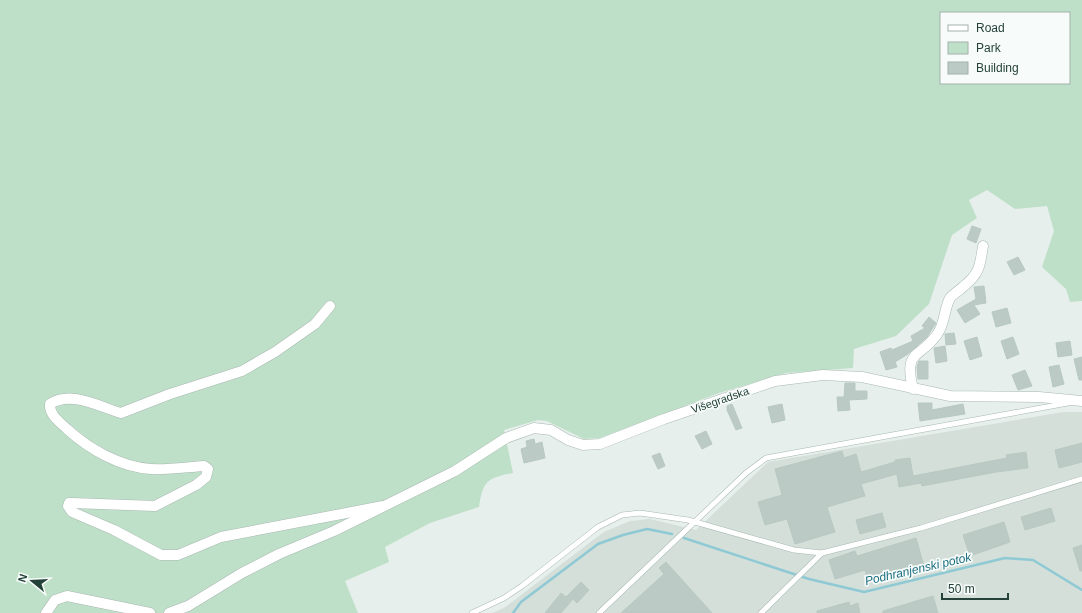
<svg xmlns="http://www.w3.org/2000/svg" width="1082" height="613" font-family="Arial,sans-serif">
<rect width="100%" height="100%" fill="#e6efeb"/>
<polygon fill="#d4dfda" points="1063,412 1082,412 1082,613 492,613 504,608 593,540 604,532 630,521 650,519 696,530 768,462"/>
<path fill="#bfe0c8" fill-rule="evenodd" d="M0,0H1082V301L1070,302L1066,289L1042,267L1054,231L1047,206L1015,209L987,190L969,200L977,218L952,235L929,304L896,336L854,349L853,368L786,373L719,393L600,438L584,439L547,421L538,420L504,430L513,473C487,478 483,481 479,507L430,523L385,547L389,562L345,581L358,613H0ZM941,13H1069V83H941Z"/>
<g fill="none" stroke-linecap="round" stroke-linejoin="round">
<g stroke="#8ec9d4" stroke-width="2.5">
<polyline points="684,538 809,579 864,592 1005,558 1033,560 1082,590"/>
<polyline points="513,613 521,602 598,544 623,535 647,529 672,534"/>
</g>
</g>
<g fill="#bbcac4" stroke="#b8c9c2">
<polygon points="972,226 981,229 976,243 967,239"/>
<polygon points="1018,257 1025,270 1014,275 1007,262"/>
<polygon points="984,286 986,303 974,305 980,314 965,323 957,310 976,299 974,287"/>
<polygon points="1007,308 1011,323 996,327 992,312"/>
<polygon points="929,317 936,323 927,337 908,354 895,362 897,367 886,370 880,352 891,348 892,350 913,341 911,336 925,328 922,326"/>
<polygon points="954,333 956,344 946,345 945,334"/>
<polygon points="977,337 982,356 970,360 964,341"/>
<polygon points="1013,337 1019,354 1007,359 1001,341"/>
<polygon points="1070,341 1072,355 1058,357 1056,343"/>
<polygon points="945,346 947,361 936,363 934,348"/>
<polygon points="1082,357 1082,380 1079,380 1074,359"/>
<polygon points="919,361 928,361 928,379 918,379 917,367"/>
<polygon points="1059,365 1064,384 1053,387 1049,367"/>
<polygon points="1025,370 1032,386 1018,390 1012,375"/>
<polygon points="845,383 855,383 855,391 867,391 867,399 849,400 850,410 838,411 837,397 844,397"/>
<polygon points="918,403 932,403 932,410 963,404 965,414 920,421"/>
<polygon points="732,404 742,428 736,430 727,410 727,406"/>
<polygon points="782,404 785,420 772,423 768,407"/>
<polygon points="706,431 712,444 702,449 695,436"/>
<polygon points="534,439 535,444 542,442 545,458 524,463 521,449 527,447 526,441"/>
<polygon points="1082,443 1082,462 1059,468 1055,450"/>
<polygon points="842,451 844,458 856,454 861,472 895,462 895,460 910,458 913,476 1007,458 1006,455 1026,452 1028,468 996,472 922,486 921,483 899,487 897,474 861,484 865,496 827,507 835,532 795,544 787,519 765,525 758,502 782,495 775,469"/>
<polygon points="660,453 665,466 658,469 652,456"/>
<polygon points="1051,508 1055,521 1025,530 1021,517"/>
<polygon points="882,513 886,527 860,534 856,520"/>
<polygon points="1004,522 1010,542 970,556 963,535"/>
<polygon points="916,538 924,566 869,583 865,570 835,579 829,560 855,551 857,556"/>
<polygon points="1082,545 1082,571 1080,571 1073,548"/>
<polygon points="666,562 712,613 621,613 664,574 659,568"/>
<polygon points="581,582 589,590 577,603 573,599 561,613 545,613 561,593 566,597"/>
<polygon points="933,596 938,613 883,613 883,611"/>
<polygon points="849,602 850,606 858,603 860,613 817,613 817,611"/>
</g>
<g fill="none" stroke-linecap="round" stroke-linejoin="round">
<g stroke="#a8b8b2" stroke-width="6">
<g id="service">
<polyline points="472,613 504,598 522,586 598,527 622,515 640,513 688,520 794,550 822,553 921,528 1082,479"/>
<polyline points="599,613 746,473 766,458 1068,403"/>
<polyline points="761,613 822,553"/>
</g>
</g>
<g stroke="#a8b8b2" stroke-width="11">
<g id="minor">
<path d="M330,306L315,324L275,352L242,371L170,394L121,413C100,407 71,390 50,404C49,415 60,422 67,429C89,449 120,467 151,469C169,470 187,467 204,466L208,469L206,477L196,485L155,506L72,503H69L68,506L72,512L114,530L161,555H178L221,537L383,506"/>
<path d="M913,389C903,348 921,359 938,333C945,323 944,309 950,298C953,294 960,290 964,286C980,273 980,265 983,246"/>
<polyline points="46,613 55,600 67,596 150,613"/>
<polyline points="169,613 188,606 242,573 279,554 334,531 455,471 506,438 534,428 551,430 568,440 583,445 600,444 664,419 775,381 823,375 862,377 950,396 1039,397 1082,401"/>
</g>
</g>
<use href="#service" stroke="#fff" stroke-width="5"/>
<use href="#minor" stroke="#fff" stroke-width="10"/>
</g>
<g text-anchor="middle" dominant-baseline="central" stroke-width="3.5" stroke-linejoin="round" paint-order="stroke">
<g font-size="11" fill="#24423a" stroke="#f7fbf9">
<text transform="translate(720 400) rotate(-19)">Višegradska</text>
</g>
<g font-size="12" font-style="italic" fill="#1c6f80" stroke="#f7fbf9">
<text transform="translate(918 569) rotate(-13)">Podhranjenski potok</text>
</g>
</g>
<rect x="940" y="12" width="130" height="72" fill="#f7fbf9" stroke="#a3b1ad"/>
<rect x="948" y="25" width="20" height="6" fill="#ffffff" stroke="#a3b1ad"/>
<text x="976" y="32" font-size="12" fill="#24423a">Road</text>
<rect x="948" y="42" width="20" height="12" fill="#bfe0c8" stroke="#a3b1ad"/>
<text x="976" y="52" font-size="12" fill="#24423a">Park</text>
<rect x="948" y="62" width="20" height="12" fill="#bbcac4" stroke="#a3b1ad"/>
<text x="976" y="72" font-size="12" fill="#24423a">Building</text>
<g transform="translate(32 581) rotate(288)" stroke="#f7fbf9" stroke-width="3" paint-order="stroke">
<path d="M0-3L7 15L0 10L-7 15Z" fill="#24423a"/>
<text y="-6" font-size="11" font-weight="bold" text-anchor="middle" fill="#24423a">N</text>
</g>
<path d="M942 593v6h66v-6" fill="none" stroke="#24423a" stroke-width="2"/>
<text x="948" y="593" font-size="12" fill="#24423a" stroke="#f7fbf9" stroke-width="3" paint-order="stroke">50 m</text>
</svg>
